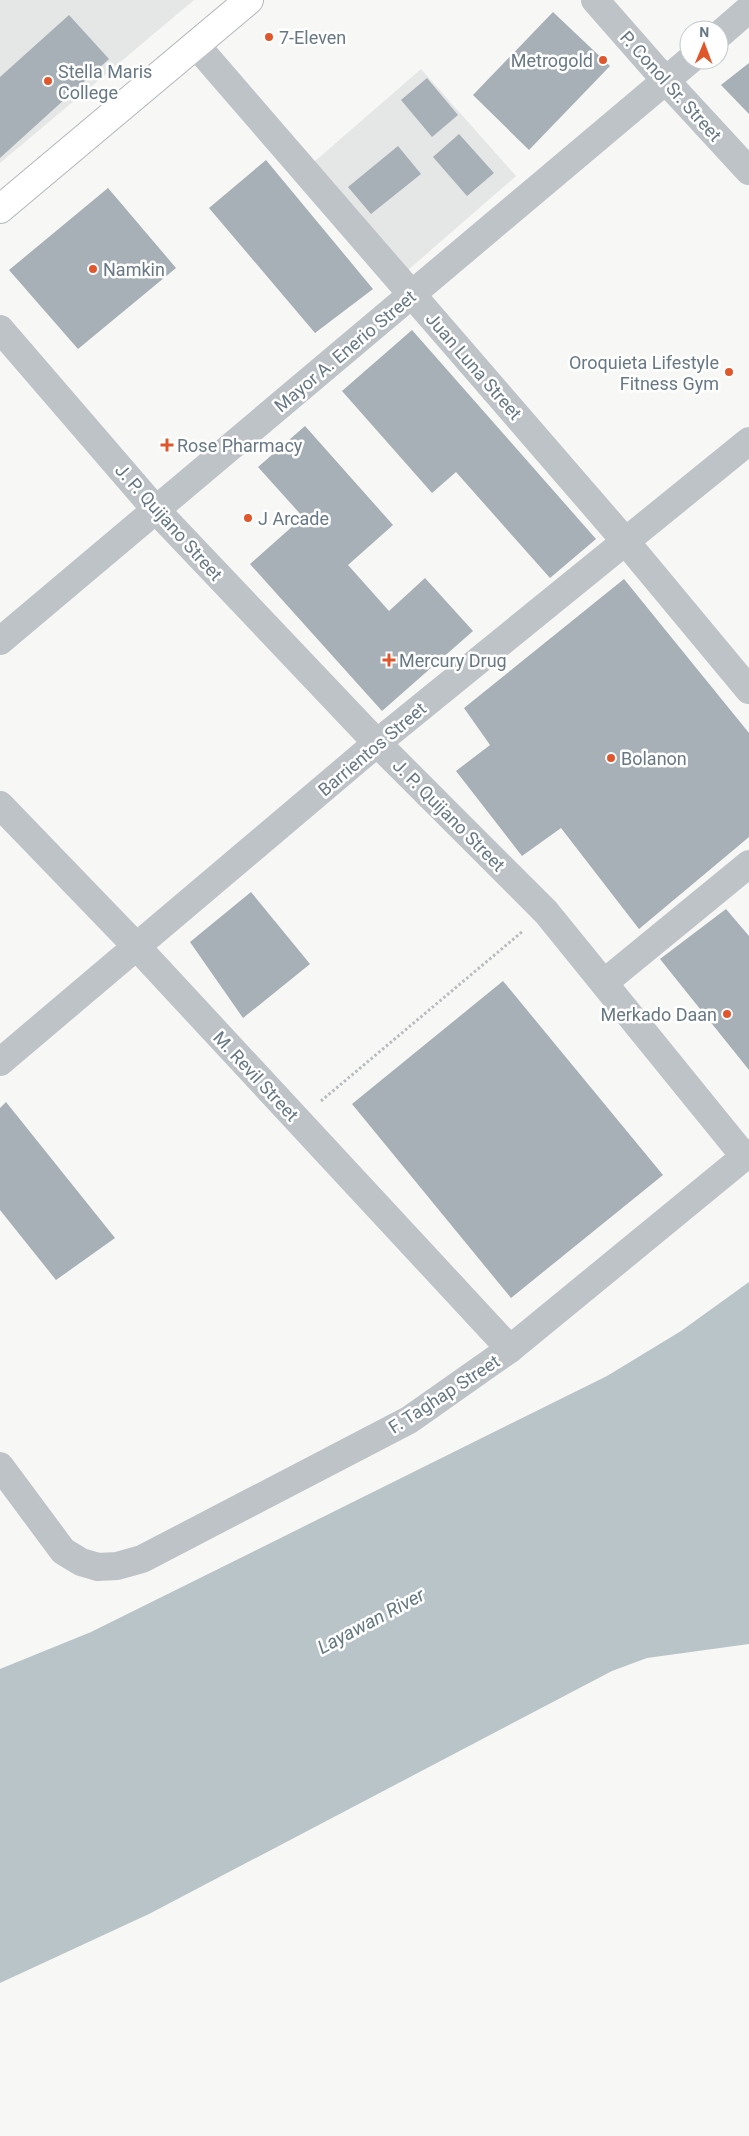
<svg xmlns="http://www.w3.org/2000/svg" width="749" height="2136" font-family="Roboto,sans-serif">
<rect width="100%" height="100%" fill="#f7f7f5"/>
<g fill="#e5e6e6">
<polygon points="0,0 194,0 0,163"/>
<polygon points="421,69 516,176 408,270 314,162"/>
</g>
<polygon fill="#b9c4c9" points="749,1282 749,1644 647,1658 612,1671 149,1914 0,1983 0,1669 91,1632 607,1376 681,1331"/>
<g fill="#a7b0b6">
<polygon points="553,12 610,66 529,150 473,95"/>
<polygon points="69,15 109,59 0,158 0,77"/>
<polygon points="749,63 749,114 721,85"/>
<polygon points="427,78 458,115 432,137 401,100"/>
<polygon points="459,134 494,173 467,196 433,157"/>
<polygon points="398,146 421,174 371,214 348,187"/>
<polygon points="266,160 373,289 315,333 209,208"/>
<polygon points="108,188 176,268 78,349 9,270"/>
<polygon points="412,330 596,539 550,578 456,472 432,493 342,391"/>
<polygon points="305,426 393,525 348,565 389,611 425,578 473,631 382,711 250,564 303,517 258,467"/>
<polygon points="624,579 749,733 749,837 639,929 561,828 522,856 456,771 490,745 464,708"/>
<polygon points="251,892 310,964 243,1018 190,942"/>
<polygon points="726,909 749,936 749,1070 660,959"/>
<polygon points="503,981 663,1175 511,1298 352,1104"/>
<polygon points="6,1102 115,1238 56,1280 0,1210 0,1108"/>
</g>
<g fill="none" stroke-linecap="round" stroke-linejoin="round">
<g stroke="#b2b6ba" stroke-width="30">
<polyline id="highway" points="0,209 249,0"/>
</g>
<polyline stroke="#b9bcbf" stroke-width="3" stroke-dasharray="2.5 2.5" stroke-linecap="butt" points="321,1101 523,931"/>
<g stroke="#bec3c7" stroke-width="28">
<polyline points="595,0 666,81 749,171"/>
<polyline points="719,35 749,9"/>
<polyline points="196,45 626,542 749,690"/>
<polyline points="0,329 156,510 377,743 546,912 744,1156"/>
<polyline points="0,641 690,60"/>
<polyline points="0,805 137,947 510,1349"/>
<polyline points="605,982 749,864"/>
<polyline points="0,1062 377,743 749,441"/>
<polyline points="0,1466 63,1551 81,1562 98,1567 117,1566 142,1559 409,1420 510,1349 749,1153"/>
</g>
<use href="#highway" stroke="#fff" stroke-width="28"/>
</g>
<g fill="#e0572c" stroke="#fff" stroke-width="2">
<circle cx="269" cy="37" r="5"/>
<circle cx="603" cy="60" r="5"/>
<circle cx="48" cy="81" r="5"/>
<circle cx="93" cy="269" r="5"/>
<circle cx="729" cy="372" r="5"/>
<path d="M164.5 437.5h5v5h5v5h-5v5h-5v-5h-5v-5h5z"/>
<circle cx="248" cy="518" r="5"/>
<path d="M386.5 652.5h5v5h5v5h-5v5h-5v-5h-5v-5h5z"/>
<circle cx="611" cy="758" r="5"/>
<circle cx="727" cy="1014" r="5"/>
</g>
<g text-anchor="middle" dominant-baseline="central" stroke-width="5" stroke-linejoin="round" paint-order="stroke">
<g font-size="18" fill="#677885" stroke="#fff" text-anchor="start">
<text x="279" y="37">7-Eleven</text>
<text x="593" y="60" text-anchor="end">Metrogold</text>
<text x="58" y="71">Stella Maris<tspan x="58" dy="21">College</tspan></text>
<text x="103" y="269">Namkin</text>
<text x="719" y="362" text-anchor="end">Oroquieta Lifestyle<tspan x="719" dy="21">Fitness Gym</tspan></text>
<text x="177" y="445">Rose Pharmacy</text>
<text x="258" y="518">J Arcade</text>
<text x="399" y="660">Mercury Drug</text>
<text x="621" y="758">Bolanon</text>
<text x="717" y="1014" text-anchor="end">Merkado Daan</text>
</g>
<g font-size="18" fill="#677885" stroke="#fff">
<text transform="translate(671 86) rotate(48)">P. Conol Sr. Street</text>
<text transform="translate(345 351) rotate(-40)">Mayor A. Enerio Street</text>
<text transform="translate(474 366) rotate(49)">Juan Luna Street</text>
<text transform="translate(169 522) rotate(48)">J. P. Quijano Street</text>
<text transform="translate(372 749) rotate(-40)">Barrientos Street</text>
<text transform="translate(449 815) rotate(45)">J. P. Quijano Street</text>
<text transform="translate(256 1076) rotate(47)">M. Revil Street</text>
<text transform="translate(444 1394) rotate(-33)">F. Taghap Street</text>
</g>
<g font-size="19" font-style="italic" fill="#637881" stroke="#fff">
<text transform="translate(371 1621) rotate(-28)">Layawan River</text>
</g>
</g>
<g transform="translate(704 45) rotate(1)"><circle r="24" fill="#ffffff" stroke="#c2c9ce"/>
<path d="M0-4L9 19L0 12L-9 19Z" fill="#e0572c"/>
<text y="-8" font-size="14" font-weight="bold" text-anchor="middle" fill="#677885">N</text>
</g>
</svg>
